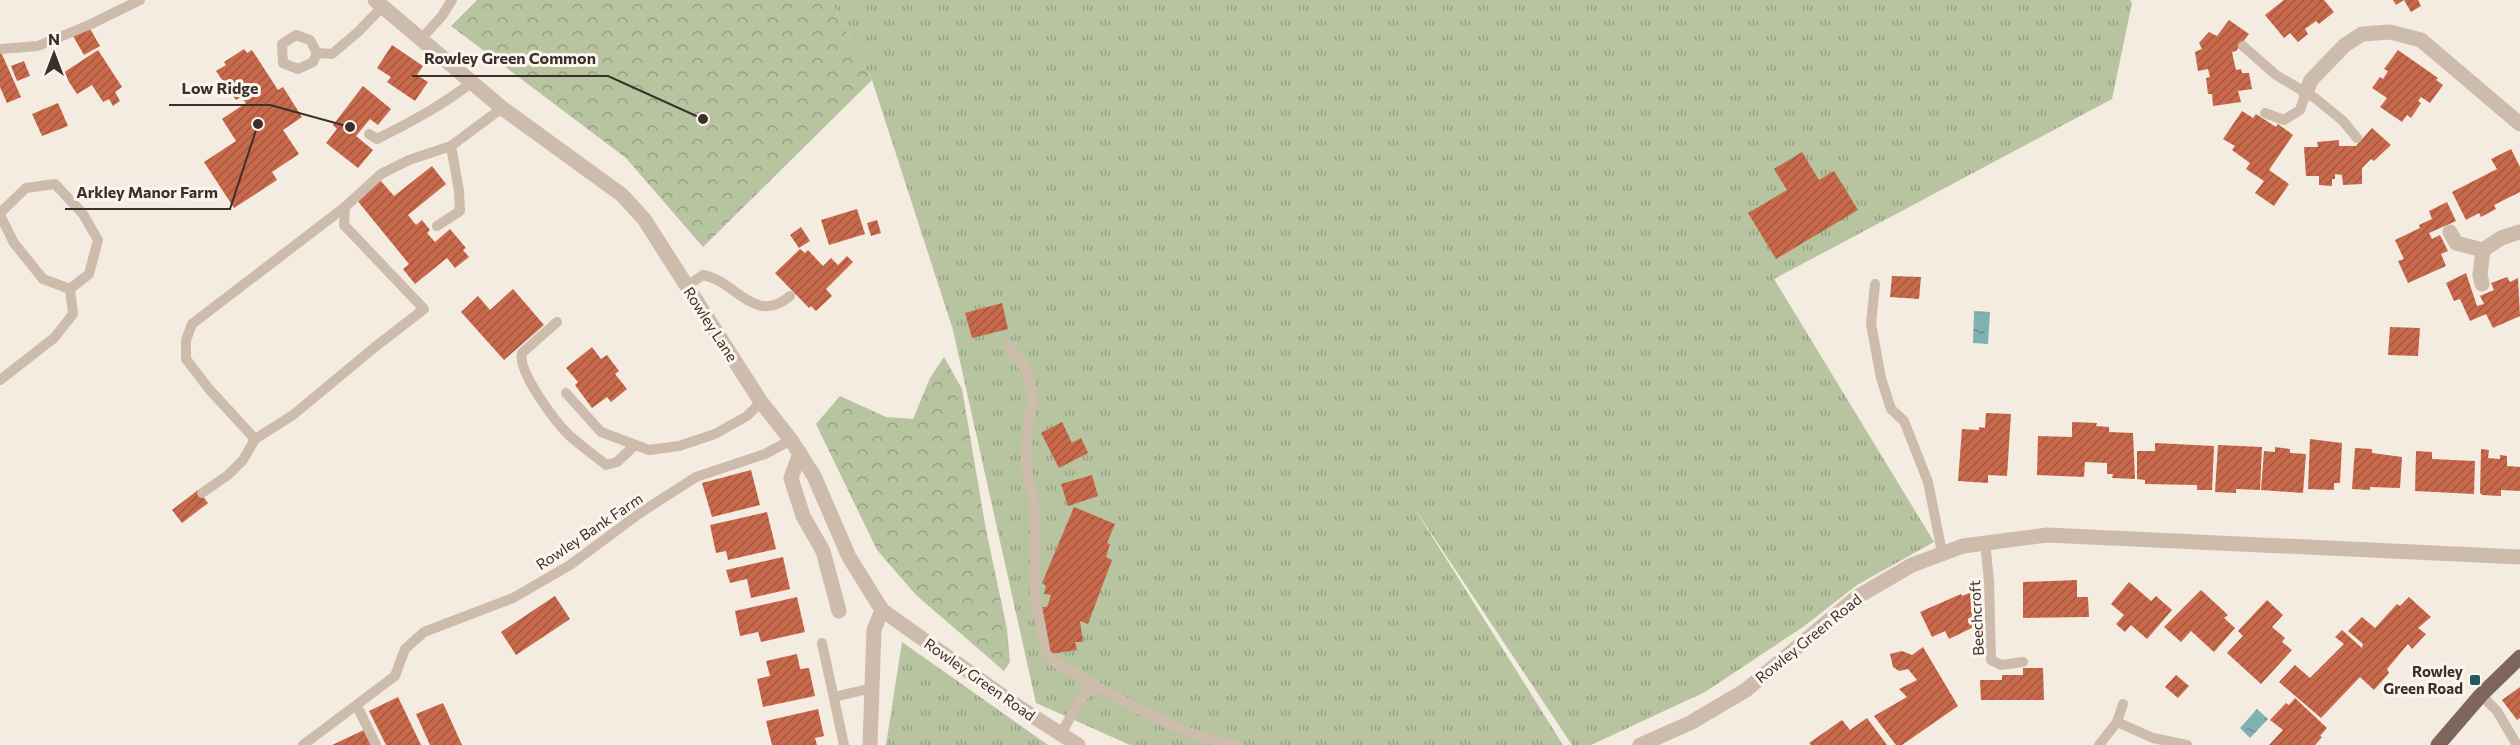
<svg xmlns="http://www.w3.org/2000/svg" width="2520" height="745" font-family="Commissioner,sans-serif">
<defs>
<pattern id="grass-tufts" width="24" height="20" patternUnits="userSpaceOnUse" patternTransform="scale(1.5)"><rect width="24" height="20" fill="#b8c4a0"/><path d="M3 7l-1-3M5 7V3M7 7l1-3M15 17l-1-3M17 17v-4M19 17l1-3" fill="none" stroke="#97a083"/></pattern>
<pattern id="forest-crowns" width="20" height="18" patternUnits="userSpaceOnUse" patternTransform="scale(1.5)"><rect width="20" height="18" fill="#b8c4a0"/><path d="M2 6a3 3 0 1 1 6 0M12 15a3 3 0 1 1 6 0" fill="none" stroke="#97a083"/></pattern>
<pattern id="water-ripples" width="26" height="14" patternUnits="userSpaceOnUse" patternTransform="scale(1.5)"><rect width="26" height="14" fill="#7fb0b2"/><path d="M2 4q2-2 4 0t4 0M15 11q2-2 4 0t4 0" fill="none" stroke="#699091"/></pattern>
<pattern id="building-hatch" width="6" height="6" patternUnits="userSpaceOnUse" patternTransform="scale(1.5)"><rect width="6" height="6" fill="#c8694b"/><path d="M-1 1l2-2M0 6l6-6M5 7l2-2" fill="none" stroke="#a4573f"/></pattern>
</defs>
<rect width="100%" height="100%" fill="#f4ebe1"/>
<g fill="url(#grass-tufts)">
<polygon points="830,0 2130,0 2132,3 2112,99 1774,279 1934,542 1857,585 1803,627 1705,692 1591,745 1572,745 1413,506 1563,745 1130,745 1036,703 953,330 872,80"/>
<polygon points="902,642 1048,745 886,745"/>
</g>
<g fill="url(#forest-crowns)">
<polygon points="477,0 830,0 872,80 703,247 626,158 451,26"/>
<polygon points="944,357 962,389 986,530 1007,629 1010,662 1004,671 916,595 877,550 816,424 840,396 886,417 913,419 930,378"/>
</g>
<g fill="url(#water-ripples)">
<polygon points="1974,311 1990,312 1988,344 1973,343"/>
<polygon points="2257,709 2268,719 2250,738 2240,728"/>
</g>
<g fill="url(#building-hatch)">
<polygon points="2284,0 2324,0 2334,12 2319,24 2316,21 2305,29 2308,34 2298,42 2290,33 2284,38 2265,15"/>
<polygon points="2393,0 2418,0 2421,6 2411,12 2404,0 2396,5"/>
<polygon points="2229,20 2249,34 2236,51 2232,52 2236,70 2241,69 2242,73 2249,73 2252,89 2238,91 2241,102 2213,106 2212,94 2208,94 2206,78 2210,77 2208,69 2198,71 2195,52 2202,49 2199,43 2209,32 2217,36"/>
<polygon points="89,27 100,46 84,55 73,36"/>
<polygon points="392,45 423,66 417,75 428,82 415,101 387,82 391,77 377,68"/>
<polygon points="244,49 247,53 252,50 278,90 283,87 302,117 283,130 299,154 272,172 277,180 234,208 204,162 236,141 222,119 246,103 241,97 236,100 216,71 226,65 224,62"/>
<polygon points="0,50 21,97 7,103 0,87"/>
<polygon points="98,50 122,87 115,92 120,101 113,106 109,99 103,102 92,85 77,94 63,73"/>
<polygon points="2398,50 2438,78 2436,80 2443,85 2430,103 2421,97 2418,101 2421,103 2411,118 2407,115 2402,122 2380,107 2387,98 2372,88 2380,77 2383,79 2388,71 2384,69"/>
<polygon points="24,61 30,76 17,81 11,66"/>
<polygon points="363,86 391,109 378,125 370,119 356,136 373,150 358,168 326,143 337,129 333,125"/>
<polygon points="58,103 68,126 42,136 32,114"/>
<polygon points="2242,111 2253,118 2256,114 2276,127 2278,124 2293,135 2269,170 2289,184 2274,206 2255,193 2264,181 2246,169 2250,163 2232,150 2235,146 2223,139"/>
<polygon points="2372,128 2391,145 2374,161 2371,159 2362,168 2362,184 2343,185 2342,175 2335,174 2335,179 2332,179 2332,186 2319,185 2319,176 2306,176 2304,147 2318,147 2317,142 2339,140 2339,146 2356,146"/>
<polygon points="2511,149 2520,167 2520,192 2494,205 2496,209 2481,217 2479,213 2466,220 2452,192 2497,169 2491,159"/>
<polygon points="1802,152 1819,180 1834,171 1858,210 1776,259 1748,213 1787,190 1774,169"/>
<polygon points="432,166 446,184 408,215 416,225 422,220 430,230 427,233 435,242 450,229 466,248 463,250 469,257 455,268 447,258 415,284 403,269 409,264 356,199 380,180 394,196"/>
<polygon points="2447,202 2456,221 2429,233 2432,239 2440,235 2448,251 2441,254 2446,266 2408,283 2398,261 2404,259 2395,240 2420,228 2419,225 2432,219 2429,211"/>
<polygon points="857,209 865,234 829,245 821,220"/>
<polygon points="877,220 881,233 871,236 867,223"/>
<polygon points="801,227 810,241 799,248 790,235"/>
<polygon points="800,249 805,253 808,250 823,266 831,258 838,265 847,256 853,262 826,289 832,296 816,311 811,306 809,308 775,273"/>
<polygon points="2466,273 2477,306 2484,304 2480,296 2494,290 2491,283 2507,277 2510,282 2518,278 2520,316 2493,328 2486,314 2470,321 2460,299 2454,301 2446,283"/>
<polygon points="1892,276 1921,277 1919,299 1890,297"/>
<polygon points="513,289 544,325 504,360 461,312 478,296 490,310"/>
<polygon points="1002,303 1008,329 972,338 965,313"/>
<polygon points="2390,327 2420,328 2418,356 2388,355"/>
<polygon points="592,347 601,359 607,355 619,371 615,374 627,389 611,402 607,397 592,408 575,385 578,382 566,368"/>
<polygon points="1986,413 2011,414 2007,476 1988,475 1988,483 1958,481 1962,429 1979,430 1979,427 1985,428"/>
<polygon points="1062,422 1072,443 1081,438 1088,453 1059,468 1041,433"/>
<polygon points="2072,422 2097,423 2096,426 2109,427 2109,432 2133,433 2135,479 2112,478 2113,474 2107,474 2107,463 2085,462 2084,477 2037,475 2038,436 2072,437"/>
<polygon points="2310,439 2342,443 2340,483 2334,483 2334,490 2308,489"/>
<polygon points="2155,443 2214,446 2212,490 2197,490 2197,485 2145,484 2145,480 2137,479 2137,451 2155,451"/>
<polygon points="2218,445 2262,447 2260,490 2236,489 2236,493 2215,492"/>
<polygon points="2275,447 2290,449 2290,453 2306,454 2303,493 2261,490 2264,451 2275,452"/>
<polygon points="2355,448 2372,449 2372,453 2402,457 2400,488 2370,487 2370,490 2352,489"/>
<polygon points="2481,449 2489,450 2488,458 2500,459 2500,455 2507,456 2507,466 2520,467 2520,491 2501,490 2501,496 2482,495 2480,493"/>
<polygon points="2416,451 2432,452 2432,459 2475,461 2474,494 2415,491"/>
<polygon points="751,470 760,505 712,517 702,483"/>
<polygon points="1092,475 1098,496 1068,506 1061,484"/>
<polygon points="198,490 208,503 182,523 172,510"/>
<polygon points="1074,507 1115,524 1107,543 1110,544 1106,557 1112,560 1088,624 1080,621 1083,642 1075,642 1077,650 1050,654 1042,607 1047,607 1051,595 1044,594 1046,586 1042,583"/>
<polygon points="767,512 776,549 728,560 726,551 716,553 710,525"/>
<polygon points="783,557 790,589 751,598 747,579 730,583 726,570"/>
<polygon points="2077,580 2077,597 2088,597 2089,617 2023,618 2023,582"/>
<polygon points="2129,582 2151,601 2156,596 2172,610 2147,639 2131,625 2125,632 2116,624 2124,615 2111,604"/>
<polygon points="1977,590 1984,605 1979,607 1982,613 1979,614 1981,618 1976,620 1978,625 1949,639 1945,631 1932,637 1920,612 1961,594 1962,596"/>
<polygon points="2201,590 2228,615 2224,618 2235,628 2214,652 2191,631 2181,642 2164,627"/>
<polygon points="555,596 570,619 516,655 501,632"/>
<polygon points="797,597 805,632 761,642 758,632 740,636 735,611"/>
<polygon points="2409,597 2431,617 2418,628 2426,634 2412,649 2408,644 2387,669 2389,673 2374,690 2360,677 2321,718 2279,682 2295,665 2310,678 2344,644 2335,637 2342,630 2362,648 2363,644 2348,631 2362,617 2375,628 2397,604 2400,606"/>
<polygon points="2267,600 2283,615 2272,627 2285,638 2282,642 2292,650 2261,684 2227,653 2243,636 2238,631"/>
<polygon points="1923,647 1958,706 1902,745 1896,745 1874,716 1907,697 1899,689 1917,680 1908,669 1899,671 1893,667 1890,654 1902,651 1912,655"/>
<polygon points="797,654 800,669 809,668 815,696 763,707 757,679 770,676 766,661"/>
<polygon points="2023,668 2043,668 2044,700 1981,700 1980,680 2002,680 2002,675 2023,675"/>
<polygon points="2176,675 2189,686 2178,698 2165,687"/>
<polygon points="2520,687 2520,718 2517,720 2502,700"/>
<polygon points="398,697 421,745 386,745 369,711"/>
<polygon points="2295,698 2327,728 2320,736 2322,737 2315,745 2269,745 2283,730 2270,720 2286,703 2289,705"/>
<polygon points="443,703 462,745 430,745 416,714"/>
<polygon points="818,709 824,736 815,738 817,745 772,745 766,721"/>
<polygon points="1867,718 1887,745 1811,745 1809,743 1842,720 1850,730"/>
<polygon points="366,729 374,745 332,745"/>
</g>
<g fill="none" stroke-linecap="round" stroke-linejoin="round">
<g stroke="#cdbbac" stroke-width="10">
<polyline points="421,39 442,16 452,0"/>
<polyline points="2243,46 2276,75 2315,98 2343,121 2357,138"/>
<polyline points="0,49 38,46 89,25 140,0"/>
<polyline points="317,53 313,62 298,69 283,63 282,44 296,35 310,40 317,53 332,54 358,32 383,6"/>
<polyline points="2265,113 2284,120 2300,110 2306,93"/>
<path d="M369,134L377,139C411,122 443,105 472,82"/>
<polyline points="0,213 26,188 55,184 83,214 98,240 89,274 70,289 43,279 14,243 0,215"/>
<polyline points="437,226 460,211 459,191 451,146 502,108"/>
<polyline points="1875,284 1871,324 1881,378 1891,409 1904,421 1928,482 1942,552"/>
<path d="M687,286L703,275C736,281 755,326 790,296"/>
<path d="M557,322L522,353C517,371 556,423 570,436C581,446 594,455 606,465L617,462L635,445"/>
<path d="M1008,345L1028,373L1033,401L1028,425L1026,463L1035,509V596L1046,654L1056,663C1109,692 1176,736 1236,745"/>
<polyline points="0,380 54,338 73,314 70,289"/>
<polyline points="566,393 601,432 649,450 679,446 715,434 747,416 761,402"/>
<polyline points="255,439 209,389 186,359 186,340 192,324 345,207"/>
<polyline points="202,493 228,475 243,460 255,439 293,415 375,347 424,309 344,225 345,207 381,174 409,160 451,146"/>
<polyline points="1985,542 1989,581 1991,660 2001,665 2023,662"/>
<polyline points="822,643 844,745"/>
<polyline points="2481,695 2497,711 2517,745"/>
<polyline points="834,697 872,688"/>
<polyline points="357,706 376,745"/>
<polyline points="2117,722 2153,738 2187,745"/>
<polyline points="1061,734 1077,705 1093,683"/>
<polyline points="303,745 395,676 405,649 424,632 513,598 570,565 640,513 696,477 765,454 791,440"/>
<polyline points="2099,745 2117,722 2123,704"/>
</g>
<g stroke="#cdbbac" stroke-width="15">
<polyline points="2306,93 2311,80 2345,45 2362,34 2390,32 2421,40 2520,124"/>
<polyline points="2450,232 2456,243 2483,250"/>
<polyline points="2482,284 2480,275 2483,250 2501,238 2520,232"/>
<polyline points="800,453 791,478 803,516 823,551 839,611"/>
</g>
<g stroke="#cdbbac" stroke-width="15">
<polyline points="375,0 502,108 622,195 644,219 761,402 791,440 814,476 849,557 882,610 874,630 870,745"/>
<polyline points="882,610 1014,704 1078,745"/>
<polyline points="1640,745 1690,723 1746,690 1857,597 1912,565 1963,546 2047,535 2520,557"/>
</g>
<polyline stroke="#7d675c" stroke-width="15" points="2438,745 2481,695 2520,657"/>
</g>
<rect fill="#1f5a5e" stroke="#fbf5ee" stroke-width="2" x="2469" y="674" width="12" height="12" rx="3"/>
<g text-anchor="middle" dominant-baseline="central" stroke-width="6" stroke-linejoin="round" paint-order="stroke">
<g font-size="15" fill="#3b302b" stroke="#fbf5ee">
<text transform="translate(711 324) rotate(57)">Rowley Lane</text>
<text transform="translate(589 531) rotate(-34)">Rowley Bank Farm</text>
<text transform="translate(1976 618) rotate(-93)">Beechcroft</text>
<text transform="translate(1808 638) rotate(-39)">Rowley Green Road</text>
<text transform="translate(980 679) rotate(35)">Rowley Green Road</text>
</g>
<g font-size="15" font-weight="bold" fill="#3b302b" stroke="#fbf5ee" text-anchor="end">
<text x="2463" y="671">Rowley<tspan x="2463" dy="17">Green Road</tspan></text>
</g>
</g>
<path fill="none" stroke="#3b302b" stroke-width="2" d="M703 119L608 76H412M350 127L270 105H169M258 124L230 209H65"/>
<g fill="#3b302b" stroke="#fbf5ee" stroke-width="2">
<circle cx="703" cy="119" r="6"/>
<circle cx="350" cy="127" r="6"/>
<circle cx="258" cy="124" r="6"/>
</g>
<g font-size="16" text-anchor="middle" font-weight="bold" fill="#3b302b" stroke="#fbf5ee" stroke-width="6" stroke-linejoin="round" paint-order="stroke">
<text x="510" y="64">Rowley Green Common</text>
<text x="220" y="94">Low Ridge</text>
<text x="147" y="198">Arkley Manor Farm</text>
</g>
<g transform="translate(54 54)" stroke="#fbf5ee" stroke-width="4.5" paint-order="stroke">
<path d="M0-4.5L10 22L0 15L-10 22Z" fill="#3b302b"/>
<text y="-9" font-size="16" font-weight="bold" text-anchor="middle" fill="#3b302b">N</text>
</g>
</svg>
